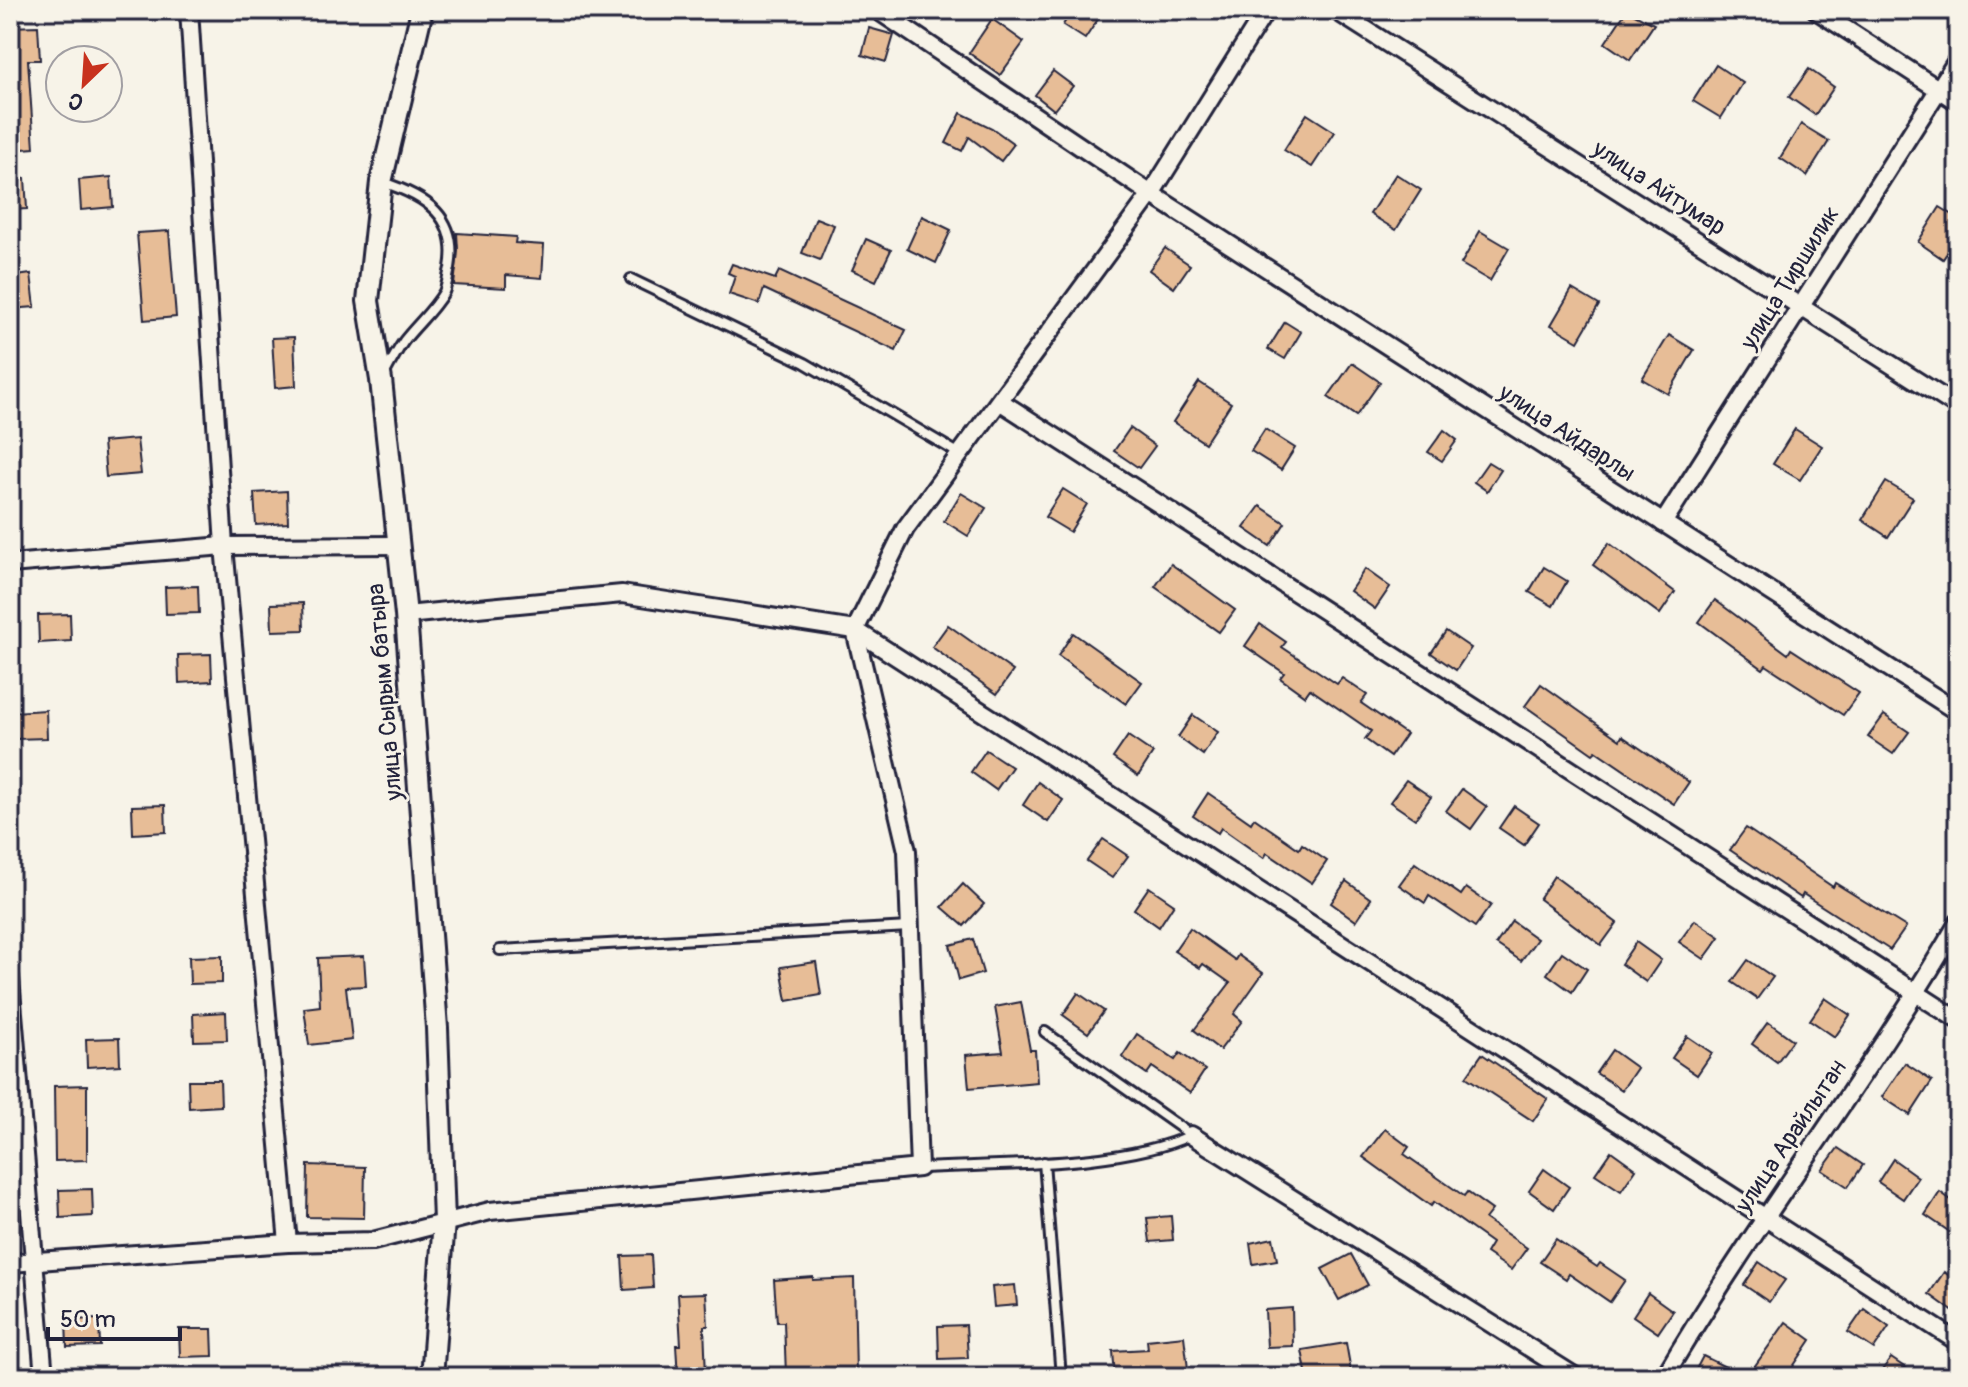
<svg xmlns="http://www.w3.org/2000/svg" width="1968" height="1387" font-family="Pangolin,sans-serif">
<rect width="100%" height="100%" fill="#f7f3e8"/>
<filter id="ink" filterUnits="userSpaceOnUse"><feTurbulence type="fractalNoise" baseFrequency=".0125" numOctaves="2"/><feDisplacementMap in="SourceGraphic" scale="16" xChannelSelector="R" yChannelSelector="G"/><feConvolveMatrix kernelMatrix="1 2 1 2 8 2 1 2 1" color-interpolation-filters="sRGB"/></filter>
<g filter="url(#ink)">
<g fill="#e7bd97" stroke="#22223b" stroke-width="2">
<polygon points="1072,10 1104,10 1085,39 1063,25"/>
<polygon points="1627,10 1654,24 1630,60 1605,43"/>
<polygon points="992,19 1024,42 1000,75 969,53"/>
<polygon points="38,26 40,60 28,60 34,148 10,150 10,27"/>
<polygon points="869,28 894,35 886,62 862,55"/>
<polygon points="1716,65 1743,83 1721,118 1693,101"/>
<polygon points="1809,69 1834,87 1815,115 1789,97"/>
<polygon points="1053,71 1073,86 1054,110 1035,95"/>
<polygon points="961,113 992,128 1014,144 1001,161 969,137 962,151 946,143"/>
<polygon points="1307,114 1335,132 1312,167 1284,150"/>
<polygon points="1801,124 1829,141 1807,176 1780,158"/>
<polygon points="1396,174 1421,190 1396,230 1370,214"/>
<polygon points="111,177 113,207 81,210 79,180"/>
<polygon points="10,178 25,178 27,209 10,210"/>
<polygon points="1940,207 1958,218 1958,236 1943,259 1918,242"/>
<polygon points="922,216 951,230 936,263 907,249"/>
<polygon points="816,218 834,225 820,260 802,253"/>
<polygon points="169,231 176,317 144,320 137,233"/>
<polygon points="1480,231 1509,248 1490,281 1461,264"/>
<polygon points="457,233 516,237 515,243 544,245 542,278 506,275 506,288 454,285 458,250"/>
<polygon points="866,239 891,250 876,281 852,270"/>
<polygon points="1165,248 1190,265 1174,288 1149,270"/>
<polygon points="732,264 775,279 779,271 906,330 896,351 764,289 759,304 729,294 735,276 728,273"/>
<polygon points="31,274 35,307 10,309 10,277"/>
<polygon points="1572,289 1599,305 1578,341 1551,325"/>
<polygon points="1285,322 1301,332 1285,359 1268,349"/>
<polygon points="1669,335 1694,350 1668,394 1642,379"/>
<polygon points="294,337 296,386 275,388 272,338"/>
<polygon points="1352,363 1380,382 1356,416 1328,397"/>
<polygon points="1199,382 1231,403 1205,443 1173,422"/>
<polygon points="1130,428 1155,446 1139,468 1114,451"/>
<polygon points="1265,429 1295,448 1281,470 1251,451"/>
<polygon points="1795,429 1822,446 1800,480 1773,464"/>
<polygon points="1444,430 1457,440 1442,461 1428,452"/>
<polygon points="137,439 141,474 106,477 103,442"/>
<polygon points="1488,462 1501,470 1487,491 1474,482"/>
<polygon points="1886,482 1913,498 1888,537 1862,520"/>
<polygon points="1063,489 1087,504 1070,532 1045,517"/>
<polygon points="287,491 288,523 256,525 254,493"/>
<polygon points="961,493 986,508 968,536 944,521"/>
<polygon points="1260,506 1285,523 1270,546 1244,528"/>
<polygon points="1609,543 1675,592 1660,614 1593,565"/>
<polygon points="1171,564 1235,610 1219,632 1155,587"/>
<polygon points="1544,567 1567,581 1553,606 1529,592"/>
<polygon points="1365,569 1390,587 1375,609 1350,591"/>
<polygon points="198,586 199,613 166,614 165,587"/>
<polygon points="1715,600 1788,654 1791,649 1859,693 1843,715 1766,665 1763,669 1699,622"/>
<polygon points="303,603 304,630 272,631 271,604"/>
<polygon points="70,614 71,641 39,643 38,615"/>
<polygon points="1260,624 1286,642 1282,647 1337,684 1342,678 1367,695 1361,703 1406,734 1390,757 1365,739 1371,731 1310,689 1305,696 1280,678 1284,673 1245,646"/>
<polygon points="948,625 1013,671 997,694 932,647"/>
<polygon points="1446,631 1471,648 1456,670 1431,653"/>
<polygon points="1073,633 1142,682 1126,704 1058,656"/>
<polygon points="211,654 212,681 179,683 178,655"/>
<polygon points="1541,684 1620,740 1622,736 1689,782 1674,804 1596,751 1593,754 1525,706"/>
<polygon points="46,710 47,738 14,739 13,712"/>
<polygon points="1193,715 1218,732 1203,755 1178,737"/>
<polygon points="1884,715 1909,732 1893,754 1868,737"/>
<polygon points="1128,736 1153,753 1138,776 1113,758"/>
<polygon points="986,750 1012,767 996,790 971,772"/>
<polygon points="1406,780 1431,797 1415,819 1390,802"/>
<polygon points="1038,782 1063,800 1048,822 1023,805"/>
<polygon points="1462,789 1487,807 1471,829 1446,811"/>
<polygon points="1208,793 1251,823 1254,818 1299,849 1302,844 1327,861 1312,883 1267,853 1264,858 1221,828 1218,833 1193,816"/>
<polygon points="165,805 166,832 133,834 132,806"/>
<polygon points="1514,806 1539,823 1524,845 1499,828"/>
<polygon points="1746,828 1833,887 1835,883 1906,927 1890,950 1803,894 1801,898 1730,850"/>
<polygon points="1103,839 1128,856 1112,878 1087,861"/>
<polygon points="1415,863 1461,895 1466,888 1491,905 1475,927 1429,896 1425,903 1399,885"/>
<polygon points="1554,876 1617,923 1601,945 1539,899"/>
<polygon points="1346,881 1371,899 1356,921 1331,903"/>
<polygon points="963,884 984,904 964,926 942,907"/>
<polygon points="1149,887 1174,904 1159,927 1134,909"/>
<polygon points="1695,920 1720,937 1704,959 1679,942"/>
<polygon points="1512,921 1537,939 1521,961 1496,944"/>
<polygon points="1190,928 1235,960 1238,955 1263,973 1234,1014 1242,1021 1220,1050 1194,1030 1230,983 1203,964 1200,968 1174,951"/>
<polygon points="973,939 983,973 959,980 950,945"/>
<polygon points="1636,942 1661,960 1646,982 1621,964"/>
<polygon points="1562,952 1587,969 1572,992 1547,974"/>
<polygon points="222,956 222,983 190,984 189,957"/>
<polygon points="364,956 366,986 346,987 352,1040 309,1045 304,1008 320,1006 318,958"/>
<polygon points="1748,960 1773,977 1757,999 1732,982"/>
<polygon points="816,962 821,995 787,1001 781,967"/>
<polygon points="1078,993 1104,1011 1088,1033 1063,1015"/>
<polygon points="1825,998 1850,1015 1835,1037 1810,1020"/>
<polygon points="1021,1002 1030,1050 1035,1050 1037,1082 969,1088 966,1055 1003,1052 995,1007"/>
<polygon points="226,1012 227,1040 194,1041 193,1014"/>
<polygon points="1768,1022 1793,1040 1777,1062 1752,1044"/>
<polygon points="1137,1034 1175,1060 1180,1053 1205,1070 1190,1093 1152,1067 1147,1074 1122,1057"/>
<polygon points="1687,1036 1712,1053 1697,1075 1672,1058"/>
<polygon points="119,1038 120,1065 87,1067 86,1039"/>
<polygon points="1612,1050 1637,1068 1622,1090 1596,1073"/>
<polygon points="1482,1054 1548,1099 1533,1121 1466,1077"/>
<polygon points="1905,1063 1932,1081 1910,1115 1882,1097"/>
<polygon points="188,1080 220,1080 221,1106 189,1108"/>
<polygon points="87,1085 87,1160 55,1161 54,1086"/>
<polygon points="1385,1129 1409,1147 1404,1154 1464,1196 1467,1192 1492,1210 1485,1219 1527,1248 1511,1270 1486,1253 1492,1243 1434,1202 1431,1206 1363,1157"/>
<polygon points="1838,1148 1863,1165 1848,1187 1822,1170"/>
<polygon points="1611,1151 1636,1169 1621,1191 1595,1174"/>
<polygon points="1893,1159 1918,1177 1903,1199 1878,1182"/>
<polygon points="308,1165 365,1167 364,1218 307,1217"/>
<polygon points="1544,1169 1569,1187 1554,1209 1529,1191"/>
<polygon points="92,1189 93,1216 60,1218 59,1190"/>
<polygon points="1940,1192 1958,1205 1958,1220 1950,1232 1925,1215"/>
<polygon points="1171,1216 1173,1240 1150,1242 1147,1218"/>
<polygon points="1273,1238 1277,1260 1253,1264 1250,1243"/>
<polygon points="1556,1239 1597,1267 1600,1263 1625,1280 1610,1302 1569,1274 1566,1279 1540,1262"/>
<polygon points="1351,1254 1368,1285 1339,1300 1322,1269"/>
<polygon points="651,1255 653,1288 624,1290 622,1256"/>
<polygon points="1759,1262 1785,1280 1769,1302 1744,1285"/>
<polygon points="1944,1272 1958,1282 1958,1315 1929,1294"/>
<polygon points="813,1277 813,1280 854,1278 856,1375 786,1375 784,1322 777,1322 774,1280"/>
<polygon points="1015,1285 1017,1305 994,1307 992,1287"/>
<polygon points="706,1293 708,1326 704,1326 706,1376 678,1377 676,1345 681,1345 678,1294"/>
<polygon points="1648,1293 1673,1311 1658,1333 1633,1316"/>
<polygon points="1292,1308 1293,1346 1267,1347 1265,1310"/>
<polygon points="1864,1309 1889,1327 1874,1349 1848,1332"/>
<polygon points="99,1319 100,1346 67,1347 66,1320"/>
<polygon points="1786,1322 1811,1340 1786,1377 1747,1377"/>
<polygon points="966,1325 968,1358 939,1359 938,1326"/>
<polygon points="179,1329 212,1329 213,1356 180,1357"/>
<polygon points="1184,1336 1189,1377 1115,1377 1113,1351 1148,1349 1147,1340"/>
<polygon points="1346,1343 1352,1377 1307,1377 1302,1350"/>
<polygon points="1703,1356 1746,1377 1692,1377"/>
<polygon points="1891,1358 1919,1377 1877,1377"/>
</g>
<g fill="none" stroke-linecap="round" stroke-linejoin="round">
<g stroke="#22223b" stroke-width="14">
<g id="service">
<path d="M382,182C426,196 459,217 450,268C448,276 447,285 444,292C433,311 417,324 404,341C397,351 391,362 385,373"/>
<polyline points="631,279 805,363 958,453"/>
<polyline points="500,950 909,927"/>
<polyline points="1044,1162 1061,1377"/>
<path d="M920,1168C996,1164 1124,1167 1191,1135L1045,1032"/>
</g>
</g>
<g stroke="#22223b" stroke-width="22">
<g id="minor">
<polyline points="189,10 224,546 288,1243"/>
<polyline points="1335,10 1958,407"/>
<polyline points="1816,10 1958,102"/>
<polyline points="879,11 1151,194 1958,712"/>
<polyline points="1001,402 1958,1020"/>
<polyline points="1663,523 1958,59"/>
<polyline points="10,564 224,546 397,545"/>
<polyline points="406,615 622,594 855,630 1958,1342"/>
<polyline points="10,978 44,1377"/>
<polyline points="1191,1135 1576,1377"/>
<polyline points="10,1263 288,1243 373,1241 490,1211 919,1168 907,851 855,630 905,529 1151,194 1266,10"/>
<path d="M1664,1377C1756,1221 1867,1079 1958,923"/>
</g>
</g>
<g stroke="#22223b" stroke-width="26">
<polyline id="tertiary" points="422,10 381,182 368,301 381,380 406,615 437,1028 444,1221 432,1377"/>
</g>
<use href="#service" stroke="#f7f3e8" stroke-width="8"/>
<use href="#minor" stroke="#f7f3e8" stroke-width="16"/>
<use href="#tertiary" stroke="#f7f3e8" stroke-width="20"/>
</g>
</g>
<g text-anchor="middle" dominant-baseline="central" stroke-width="6" stroke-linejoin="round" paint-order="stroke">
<g font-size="24" fill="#22223b" stroke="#f7f3e8">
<text transform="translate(1659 188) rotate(33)">улица Айтумар</text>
<text transform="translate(1790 278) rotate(-58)">улица Тиршилик</text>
<text transform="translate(1567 433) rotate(33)">улица Айдарлы</text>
<text transform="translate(385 692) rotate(-95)">улица Сырым батыра</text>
<text transform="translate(1791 1136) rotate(-56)">улица Арайлытан</text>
</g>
</g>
<rect width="1968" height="1387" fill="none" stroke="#f7f3e8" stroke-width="40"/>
<rect x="20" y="20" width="1928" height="1347" fill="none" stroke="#22223b" stroke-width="3" filter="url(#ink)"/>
<g transform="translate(84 84) rotate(205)"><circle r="38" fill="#f7f3e8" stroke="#a29fa3" stroke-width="2"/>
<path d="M0-6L14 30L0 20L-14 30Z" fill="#c8321e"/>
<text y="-12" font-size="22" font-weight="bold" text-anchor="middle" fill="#22223b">С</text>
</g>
<path d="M48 1327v12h132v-12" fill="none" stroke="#22223b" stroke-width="4"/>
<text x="60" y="1327" font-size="24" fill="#22223b" stroke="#f7f3e8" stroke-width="6" paint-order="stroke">50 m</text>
</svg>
